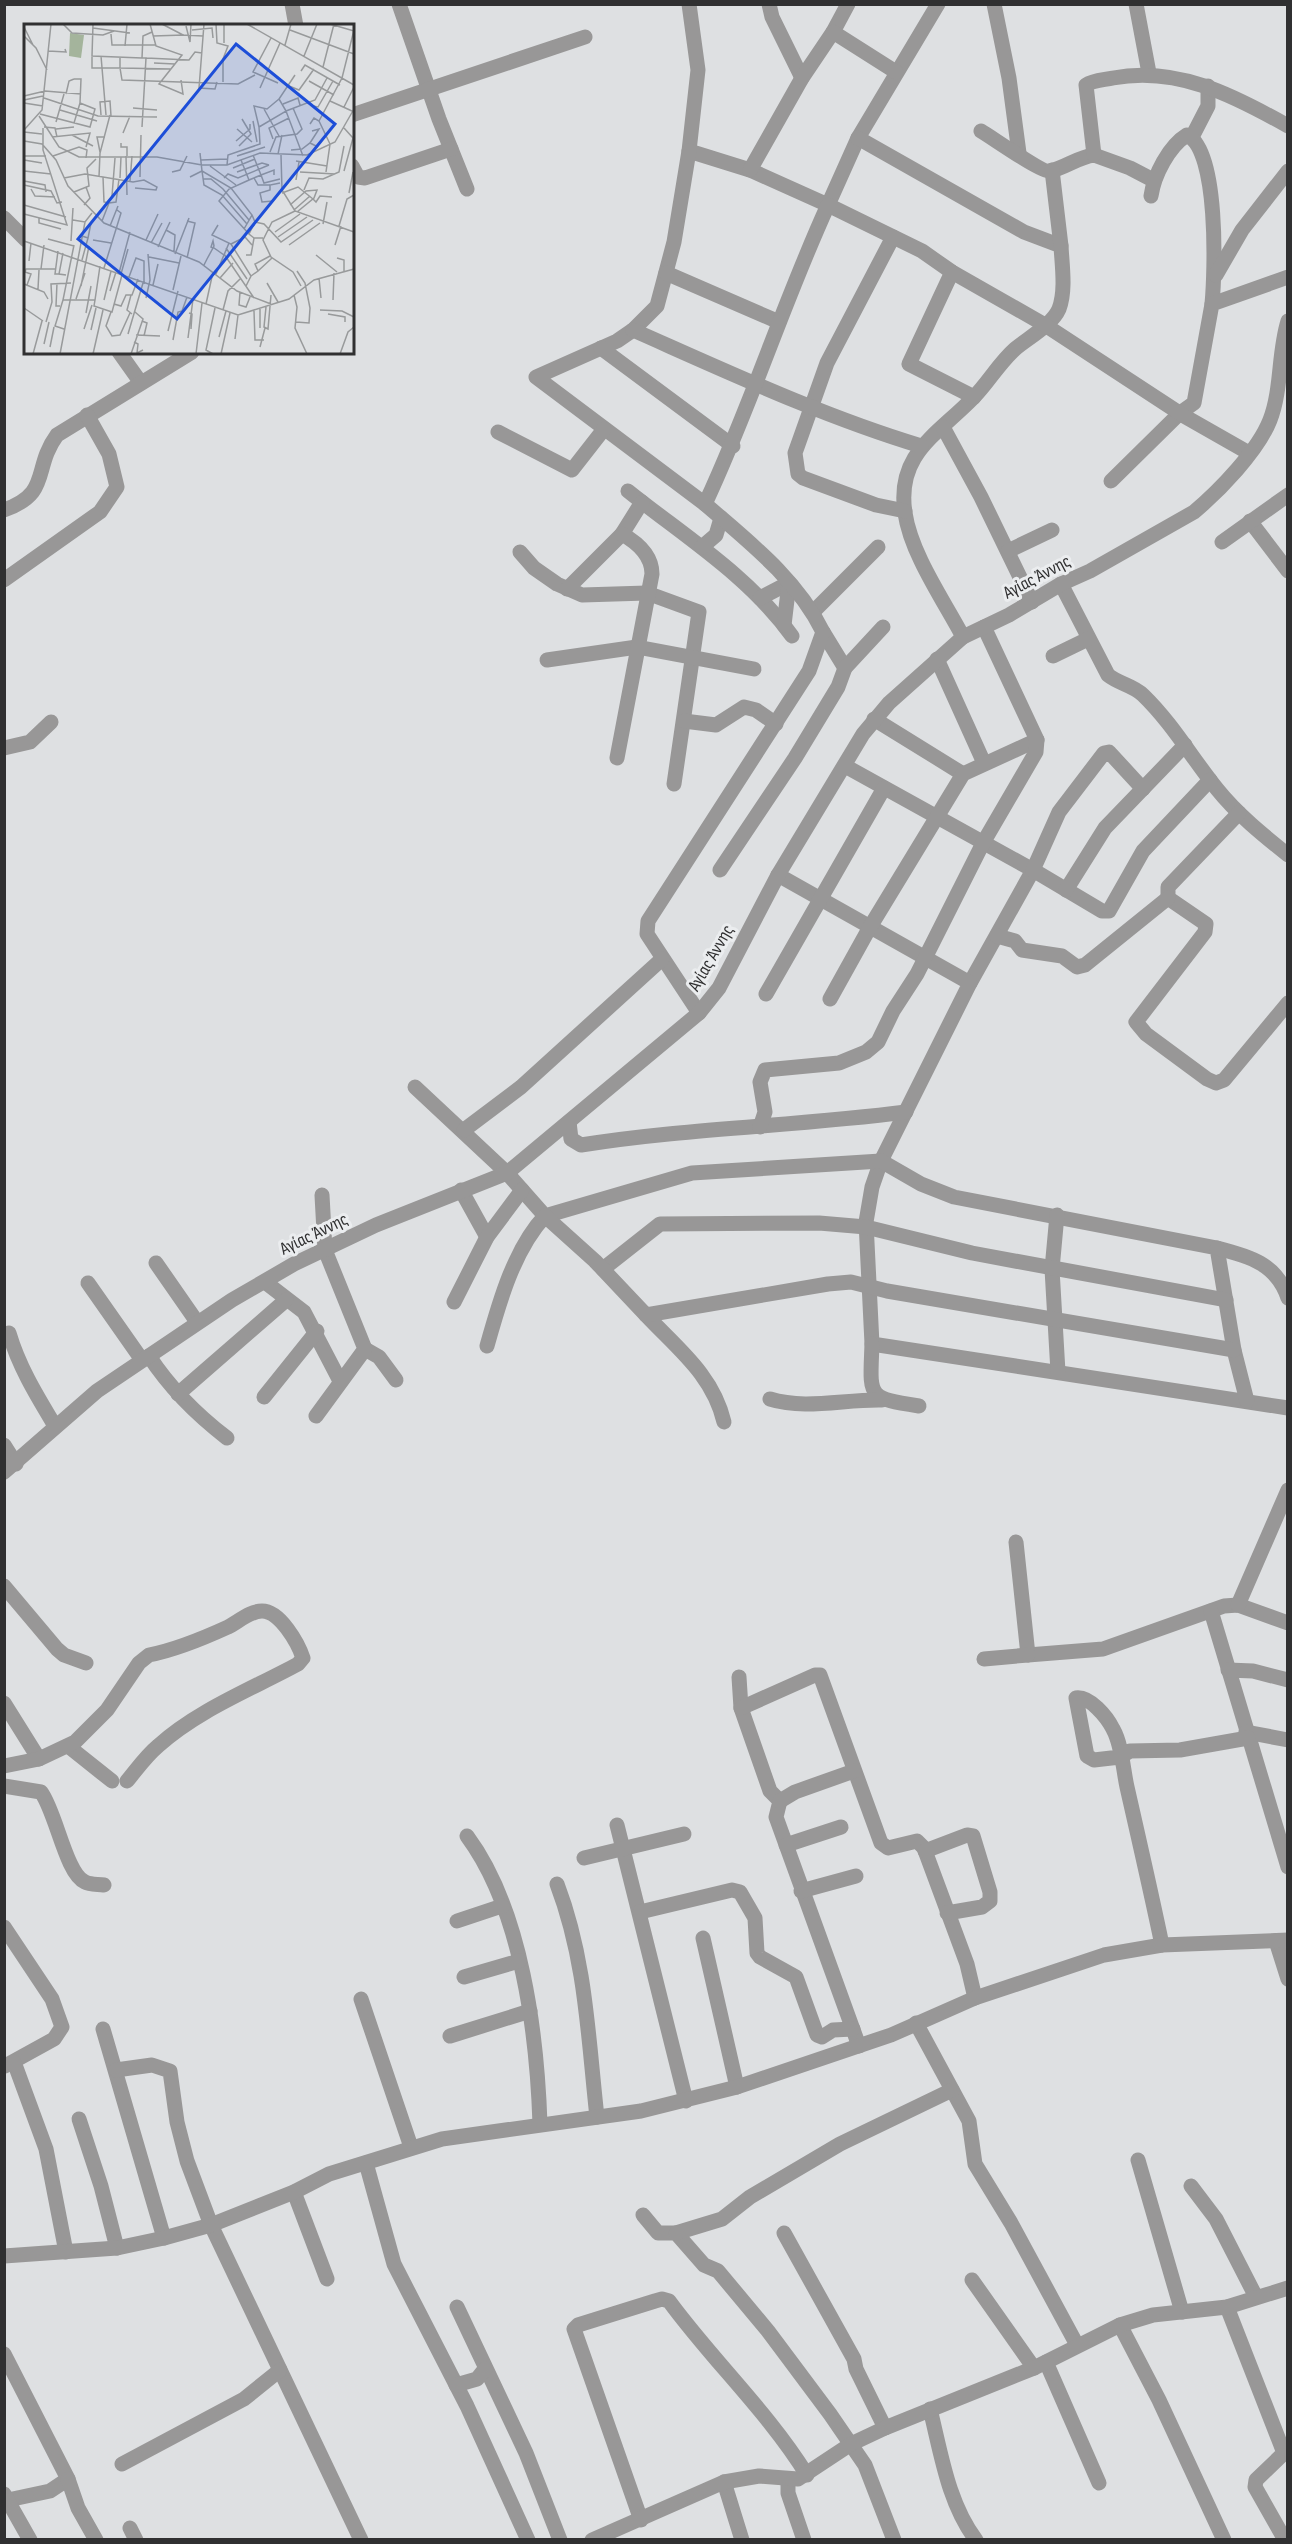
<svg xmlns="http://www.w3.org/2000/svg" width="1292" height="2544" font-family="'Sofia Sans Condensed',sans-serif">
<rect width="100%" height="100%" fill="#dee0e2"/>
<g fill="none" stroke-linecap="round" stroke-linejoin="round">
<g stroke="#989797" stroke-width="15">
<polyline points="292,4 296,26"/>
<polyline points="399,4 439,119 467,189"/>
<polyline points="689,4 698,70 689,151 750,170 828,205 858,138 938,4"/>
<polyline points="769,4 772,17 802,78"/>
<polyline points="994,4 1009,78 1019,153"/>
<polyline points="1136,4 1149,73"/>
<polyline points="833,32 848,4"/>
<polyline points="352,115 585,37"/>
<path d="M981,131C993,138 1042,173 1050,171C1065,168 1078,157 1094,155L1130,168L1153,180"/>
<polyline points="1192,137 1208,106 1208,86"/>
<path d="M858,138L1024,232L1061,246C1062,265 1066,291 1059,309C1052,325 1028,338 1015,349C999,363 988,383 973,398C937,435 896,454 905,513C911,554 944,601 963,637"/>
<polyline points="689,151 674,242 657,306 633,330 617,341 536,377 705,504"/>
<path d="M1094,155L1086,85C1093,80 1104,80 1113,78C1177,66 1233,95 1288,126"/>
<polyline points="352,166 358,177 365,178 451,149"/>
<polyline points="750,170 802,78 833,32 896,72"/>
<polyline points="1052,170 1061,246"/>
<path d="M1151,196C1154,175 1169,146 1187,135C1219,150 1215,272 1212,304"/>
<polyline points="4,218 26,240"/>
<polyline points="893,237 827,363 795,453 798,474 803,478 876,505 905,511"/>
<polyline points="952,272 909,364 974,397"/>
<polyline points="666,273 779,322"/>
<polyline points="1216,275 1242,230 1288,171"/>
<path d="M633,330C728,372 822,416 921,446"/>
<polyline points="601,348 733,446"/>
<polyline points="119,352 141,383"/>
<polyline points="943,427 981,497 1032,602"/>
<polyline points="498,432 572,470 604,429"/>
<polyline points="1111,481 1180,413 1194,403 1212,304 1288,277"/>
<path d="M628,491C684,536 749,576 792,636"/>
<path d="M4,510C52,493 32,469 57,435L192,352"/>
<polyline points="1250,521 1288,571"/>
<polyline points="1222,542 1288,495"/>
<polyline points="702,547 716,535 721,518"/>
<polyline points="1008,551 1052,530"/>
<polyline points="520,552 534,568 557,584 582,595 647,593 699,612 674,784"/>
<polyline points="4,580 100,512 117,487 109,454 87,415"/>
<path d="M1061,584L1108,675C1119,684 1133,685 1143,695C1172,723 1192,758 1217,789C1237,814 1263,835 1288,855"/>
<polyline points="567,589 622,534 642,502"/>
<polyline points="760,598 789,583"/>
<polyline points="813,612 878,547"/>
<polyline points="784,625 789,583"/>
<polyline points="823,632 845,668"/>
<polyline points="1053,656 1088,639"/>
<polyline points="937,659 984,763"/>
<polyline points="547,660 637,647 754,669"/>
<polyline points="874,719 963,774"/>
<polyline points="684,721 716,725 744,707 756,710 776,724"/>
<polyline points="4,748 30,742 51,722"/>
<path d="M617,758L652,574C652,555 638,543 622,534"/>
<polyline points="845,766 1033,870 970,983"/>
<polyline points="1143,789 1109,752 1104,753 1059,812 1033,870 1102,911 1109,911 1143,851 1210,780"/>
<polyline points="1239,813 1168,887 1168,898 1206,924 1205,932 1136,1022 1146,1034 1207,1079 1216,1083 1224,1080 1288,1003"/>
<polyline points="720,870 795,758 838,687 845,668 883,627"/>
<polyline points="778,875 970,983 881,1161 872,1187 866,1222 872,1344 1288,1408"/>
<polyline points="1066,890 1105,828 1185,745"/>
<polyline points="997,936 1015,941 1022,950 1062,956 1077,967 1085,965 1168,898"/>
<polyline points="766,994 884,788"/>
<polyline points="830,999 870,927 963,774 1037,740"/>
<path d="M699,1013L647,934L648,921L809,671L823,632C797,579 749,542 705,504C751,406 783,303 828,205L922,251L952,272L1045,325L1184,416L1249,453"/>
<polyline points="415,1087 507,1173 545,1216 692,1173 881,1161 921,1184 954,1197 1217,1248 1234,1350 1247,1401"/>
<path d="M569,1122L571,1139L581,1145C688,1128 798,1126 906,1112"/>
<polyline points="760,1127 765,1112 760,1082 765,1070 839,1063 866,1052 878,1042 893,1011 917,974 983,843 1036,752 1037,740 984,627"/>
<polyline points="464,1130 521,1087 662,959"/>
<polyline points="461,1190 487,1237"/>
<polyline points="1057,1215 1052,1269 1058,1372"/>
<path d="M1217,1248C1249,1256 1277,1264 1288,1298"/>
<polyline points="156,1263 197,1322"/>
<polyline points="603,1269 660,1224 819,1223 866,1227 972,1253 1226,1300"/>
<polyline points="265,1282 304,1312 340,1381"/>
<polyline points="88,1283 142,1360"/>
<polyline points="454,1302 487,1237 522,1190"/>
<path d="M646,1315C678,1349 713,1375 724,1422"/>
<path d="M9,1333C19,1367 37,1396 55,1426"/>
<path d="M872,1344C870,1397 866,1398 919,1406"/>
<path d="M487,1346C499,1303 514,1249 545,1216L595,1261L646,1315L828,1284L851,1282L887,1291L1234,1350"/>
<polyline points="365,1349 379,1357 396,1380"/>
<path d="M149,1356C170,1388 197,1415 227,1438"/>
<polyline points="178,1394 286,1300"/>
<polyline points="264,1397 317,1331"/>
<path d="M770,1399C805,1410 845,1399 882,1400"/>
<polyline points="316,1416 365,1349 325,1250 322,1195"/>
<polyline points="4,1445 16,1464"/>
<path d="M4,1472L97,1391L232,1300L294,1264L376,1225L507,1173L699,1013L719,988L778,875L863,734L889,703L963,637L1009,615L1061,584L1090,571L1194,512C1219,491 1258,451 1270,420C1282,389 1278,353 1288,321"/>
<polyline points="1016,1542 1028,1655 1103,1649 1224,1606 1238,1605 1288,1623"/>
<polyline points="4,1586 57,1649 64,1655 86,1663"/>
<polyline points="1238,1605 1288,1490"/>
<polyline points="1211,1611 1288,1867"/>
<polyline points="984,1659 1028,1655"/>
<polyline points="1228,1670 1253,1671 1288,1680"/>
<polyline points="739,1677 741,1708 770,1791 780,1801 776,1817 859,2046"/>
<polyline points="4,1703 39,1759"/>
<polyline points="741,1708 815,1675 820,1675 881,1843 888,1848 917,1841 924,1848 967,1964 975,1998"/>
<polyline points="1246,1732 1288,1740"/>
<polyline points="68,1746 112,1781"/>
<path d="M4,1766L39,1759L75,1742L107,1710L139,1663L149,1655C175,1650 204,1638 228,1627C238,1622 250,1611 262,1611C280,1611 298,1643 303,1658L298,1664C252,1689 198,1710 158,1746C146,1756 137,1769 127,1781"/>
<path d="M4,1786L41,1792C56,1812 66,1874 85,1882C90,1885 98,1884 104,1885"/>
<polyline points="780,1801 795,1792 854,1771"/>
<polyline points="617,1825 686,2101"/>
<path d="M467,1836C522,1910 537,2034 540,2124"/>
<polyline points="786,1845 841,1827"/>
<polyline points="925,1851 967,1835 973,1836 990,1892 990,1901 982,1907 947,1913"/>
<polyline points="584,1858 684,1834"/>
<path d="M557,1884C586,1960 588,2037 597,2117"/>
<polyline points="801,1891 856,1876"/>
<polyline points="640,1912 732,1890 740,1892 755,1918 757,1953 760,1957 796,1977 817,2035 822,2037 833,2030 853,2029"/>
<polyline points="457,1921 502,1906"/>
<polyline points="4,1927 52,1999 62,2027 54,2039 5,2066"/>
<polyline points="703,1938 737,2087"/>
<polyline points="1276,1941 1288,1979"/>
<path d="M1162,1945C1151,1892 1139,1840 1127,1787C1123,1769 1122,1745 1113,1729C1107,1717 1090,1696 1076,1698L1087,1756L1094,1760L1120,1757L1130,1751L1180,1750L1248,1738"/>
<polyline points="464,1977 519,1961"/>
<polyline points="361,1999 411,2147"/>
<polyline points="916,2023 969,2121 975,2164 1011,2223 1077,2345"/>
<polyline points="103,2029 164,2238"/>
<polyline points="450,2036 530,2011"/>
<polyline points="14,2062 46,2149 66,2252"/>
<polyline points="116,2070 152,2065 170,2071 177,2122 187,2161 211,2225 361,2540"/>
<polyline points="79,2119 101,2186 117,2248"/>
<polyline points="1138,2160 1182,2312"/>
<polyline points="366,2163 394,2264 467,2406 528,2540"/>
<polyline points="1191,2186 1216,2219 1256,2297"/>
<polyline points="294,2192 327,2279"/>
<polyline points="643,2215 658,2233 676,2233 704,2265 718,2271 768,2331 830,2414 865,2465 894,2540"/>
<polyline points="676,2233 722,2219 750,2197 840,2144 952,2090"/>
<polyline points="784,2233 854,2359 856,2369 885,2428"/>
<polyline points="4,2256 117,2248 164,2238 211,2225 294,2192 329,2174 442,2139 641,2111 737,2087 891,2035 975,1998 1104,1955 1162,1945 1288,1940"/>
<polyline points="972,2280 1034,2368"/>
<polyline points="457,2307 526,2453 560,2540"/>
<polyline points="1227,2307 1284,2453 1256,2480 1255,2487 1285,2540"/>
<polyline points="1120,2325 1159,2400 1224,2540"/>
<polyline points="4,2354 68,2479 50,2491 8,2500"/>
<polyline points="1046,2362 1099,2483"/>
<polyline points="456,2385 477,2379 485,2369"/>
<path d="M930,2409C941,2453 948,2503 976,2540"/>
<polyline points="122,2464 244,2399 280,2370"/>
<polyline points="68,2479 78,2508 96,2540"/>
<polyline points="788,2479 788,2493 804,2540"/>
<polyline points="724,2482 742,2540"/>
<polyline points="4,2494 30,2540"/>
<path d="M641,2520L574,2329L578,2325L655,2301L662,2299L669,2301C713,2361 768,2412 807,2475"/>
<polyline points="130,2528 136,2540"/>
<polyline points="592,2540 724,2482 759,2476 798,2479 851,2444 885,2428 1034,2368 1120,2325 1153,2315 1227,2307 1288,2288"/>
</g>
</g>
<g text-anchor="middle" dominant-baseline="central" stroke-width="6" stroke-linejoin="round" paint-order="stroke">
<g font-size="18" fill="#303031" stroke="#ebedef">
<text transform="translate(1037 577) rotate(-28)">Αγίας Άννης</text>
<text transform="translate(711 958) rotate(-60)">Αγίας Άννης</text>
<text transform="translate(314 1234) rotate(-26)">Αγίας Άννης</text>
</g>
</g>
<g transform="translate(24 24)">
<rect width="330" height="330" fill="#dee0e2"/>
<path d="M46,9L60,11L57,34L45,32Z" fill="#a4b49c"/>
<path fill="none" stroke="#989a9b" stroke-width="1.5" d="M39,0L48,9L79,11L90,7M69,0L68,32L118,34M126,0L132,22L158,31L135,60L159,70L157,56M138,0L159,11L179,12M180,0L175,64L191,65L193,58M192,0L193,19L204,22L199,35V58M223,0L330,61M306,0L330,7M162,2L166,18L167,0M0,3L9,21M69,4L106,9M168,6L188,4L189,14M266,6L330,30M87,10L88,21H132M0,12L12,24L23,46M129,12L160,11M247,14L229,48L254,59M200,19V0M261,21L267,0M101,22L103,0M24,27L42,28L41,25M68,32V44H96L98,56L214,60L231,51M77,32L82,91M280,32L293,0M96,33V44L147,45M122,34L165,36L171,28L178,29M130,39L151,40M299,43L310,0M277,47L281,41L316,61M271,51L255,75L262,87L291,76L303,54M50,55H57L56,79L50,99M285,57L310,71M265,62L275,66L290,45M236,64L256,19M42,70L45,57L50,55M0,72L21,67L57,70M20,74L74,92L133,93M0,76L19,72M306,77L328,87M0,79L19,82M259,80L274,74L276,81M289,82L294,83L309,57M320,83L330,63M109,84L133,86M240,85L255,112M36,86L73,97M16,90L66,103L71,85L56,79M77,91L76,78L86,77L87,92M15,92L35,123L55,133H133L178,141H203L236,129L283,131L311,118L330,85M229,97L233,118M295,97L318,54L330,6M32,98L40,70M286,100L290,94L295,97L306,120L302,148M20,103L31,104L33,113M118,103L122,34H118L119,12L128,8M235,103L230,82L243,85L255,75M320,104L329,114L320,147M32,105L50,103M213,105L228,118M0,106L18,86L27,0M0,108L18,110M99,109L106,92M48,111L69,122M28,113L66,109L62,123M249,115L245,104L265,94M0,117L18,120L32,136L44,162L80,199L175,238L213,267L247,280M212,117L226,105V100M97,119V123H103V132M286,119L295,105L288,107M215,122L227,110L218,95M267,126L278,125L286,119L294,123M76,128L73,113H81M246,128L252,113L273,110L278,105L269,84M176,129L178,147L207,164L228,191L220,205M254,130L258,111M257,131L258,166L271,187L330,208M0,132H22M29,132L55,123L63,126L62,134M102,132L103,171M213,132L241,123M0,136L18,139M177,136L203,135M217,136L225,156L205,165L195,177L225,210M272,137L303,142M203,141L204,131L236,120L235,103L262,87L279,132M186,142L212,161M209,144L231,135M0,147L27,150M148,148L156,146L163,132M213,148L238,139L245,141M276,148L311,150M250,151V146L237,151L240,159L256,155M75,153L76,129L86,91M79,153L80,178L85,179M116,153L117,111M166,153L178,147L180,161L198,171L223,200M40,154L61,150L109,158L120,156L133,163L132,166L111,164M96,154L97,133M200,154L204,150L214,154L245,141M230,154L234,161H246M179,155H187L199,165L225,196M225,156L237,151L229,131M272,156L275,138M0,157L21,161L22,168M106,157L108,132M0,161L27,167L33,179L38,178M7,165L11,172L31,173M280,166L285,154L299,155L315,148L320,122M50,168L65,162L63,144L72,135M258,169L274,163L289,175M325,169L329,148M88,172L91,134M289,175L292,178L296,172L308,173M249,177L238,178L236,169L246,166V161L256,159M85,179L92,178L95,155M0,181L42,193M60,181L66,174L62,163M266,181L282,167L293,166L290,174L273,188M270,186L286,172M271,187L248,198L239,216L247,233L269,248L277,262M0,190L43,201L19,126V104M228,191L231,198L225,210L230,214M15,194V199L37,205M49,196L61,198L68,189M78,197L85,179M231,198L240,200L257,218L289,196M299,200L303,178M194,201L188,211L207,220L227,252L222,262M86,202L94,182M315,202L323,175L330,171M142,206L151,211L150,227M251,208L276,190M58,212L64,214L67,199M254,213L283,193M24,215L50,222M69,216L87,219M122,216L134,190M0,217L214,291L265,275L290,256L330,245M47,217L49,184M127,219L138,199M207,220L221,213L228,221M50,221L39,276H71L70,282L88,288L98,251M265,221L296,199M311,221L317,202M134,223L146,198M202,224L223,255M34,227L31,250H35M39,229L35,250L42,251M151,230L165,194M200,230L230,274M222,231H227L230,214H239M292,231L313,248M125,233L155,239M163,234L171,199L163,197M313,234L320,236V247M58,236L64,214M5,237L7,219M180,241L183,235L189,224L190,222L189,217L187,223L189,224H190L200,231M80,244L97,189L93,186M17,245L20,221M234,247L248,234M1,248L2,245H32M1,248L7,250L3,261M95,249L106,208M97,250L104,225M192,250L205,219M227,252L234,247L231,240L246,232M105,253L112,234L120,237V260M196,254L209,239M295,254L297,274M33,259L32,282H36M243,259L254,278M0,260L20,268L24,275M129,261L134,240M57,262L65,222M14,265L15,246M149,266L157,232M86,267L92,248M216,268L215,281L222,283L226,273M107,271L103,286L108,290M270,271L273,283L271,304L283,330M122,274L126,256L124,230M52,275L61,249M39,276L31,302L40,305M71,276L76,242M80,276L87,247M309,276L310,249M90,280L97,282L102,271H108L114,255M182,280L189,248M242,283L240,303L244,305L247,271M0,284L19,297M199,286L204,267L216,255M296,286L318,287L330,293M230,287L231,316H240M87,288L82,302L88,312L96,311L106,289M62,289L67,262M165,289L168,290L167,305M304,290L321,293V298M118,297L123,299L120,312M22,298L28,278L27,260L47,259M272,298L285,299L286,284L281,259L273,247M236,304V285M60,305L68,281M67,306L72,284M144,307L154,267M104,310L119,259M112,311L136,312M195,313L202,287M164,314L169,275M211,315L214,291M149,316L154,288L158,287L163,273M110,318L114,320L113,329L119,326M20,320L25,298M26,323L30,303M236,323L241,304M9,330L18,297M36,330L61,198M69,330L79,286M107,330L119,295L111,288M172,330L178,279M189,330L182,326L191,284M197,330L206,289M316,330L324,308L330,303"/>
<path fill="#1d4ed8" fill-opacity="0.15" stroke="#1d4ed8" stroke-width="3" d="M212,20L311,100L153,295L54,215Z"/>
<rect width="330" height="330" fill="none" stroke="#303031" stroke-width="3"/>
</g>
<rect width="1292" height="2544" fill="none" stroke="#303031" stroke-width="12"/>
</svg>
